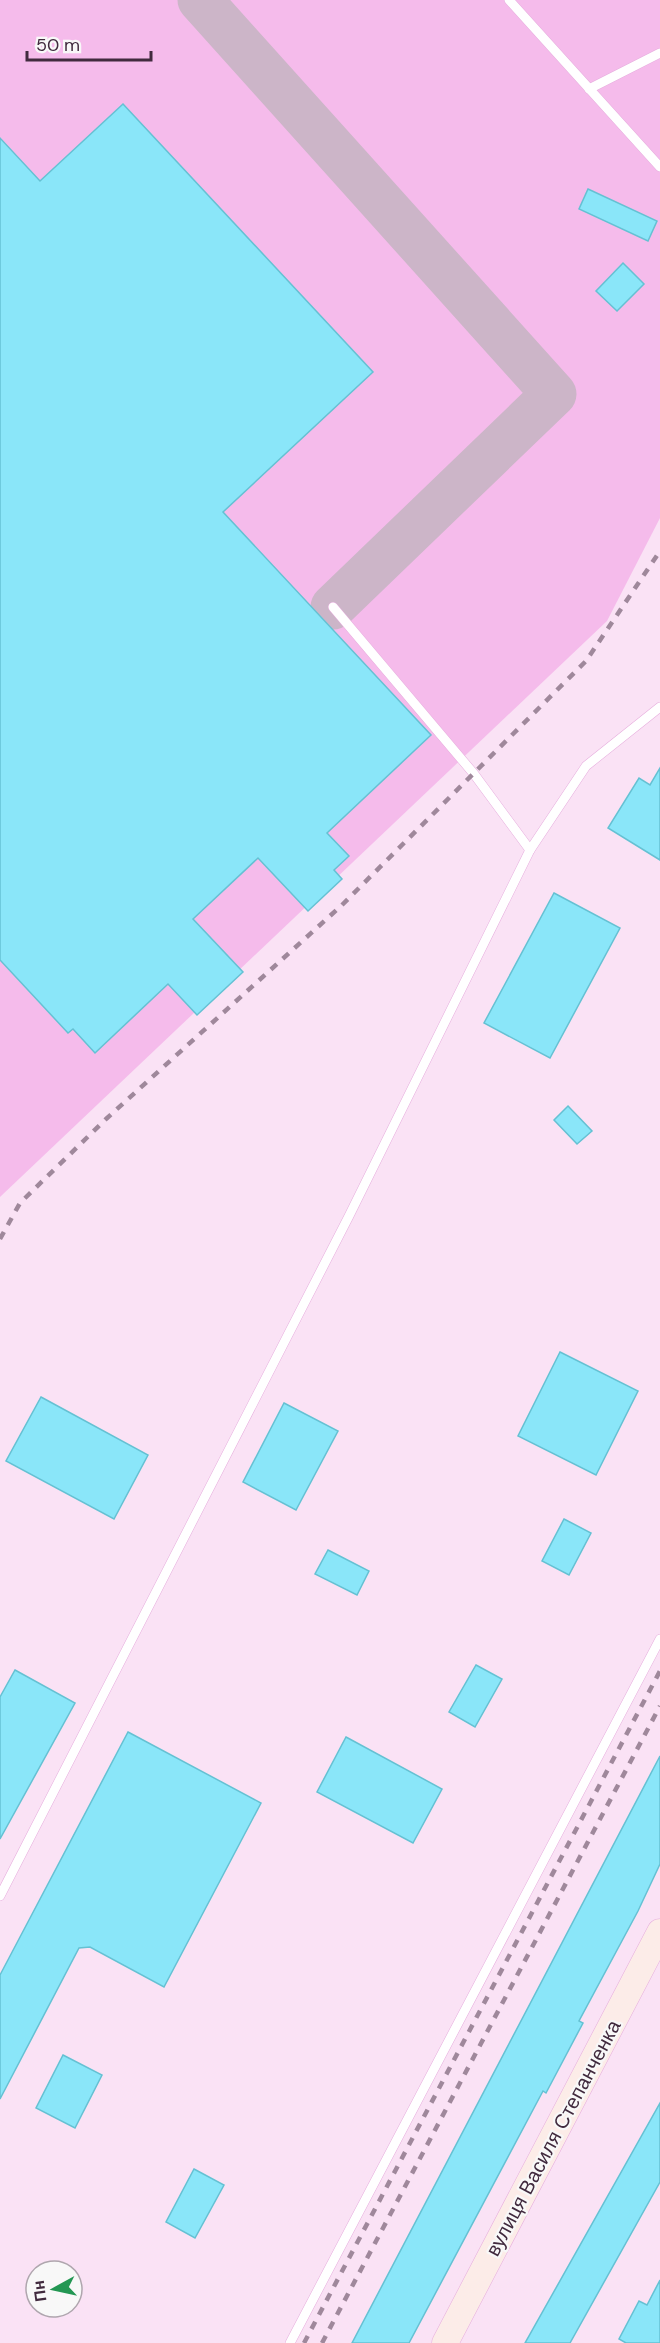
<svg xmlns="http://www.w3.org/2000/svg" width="660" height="2343" font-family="'DM Sans',sans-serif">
<rect width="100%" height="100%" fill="#fae2f5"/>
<polygon fill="#f5bbeb" points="0,0 660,0 660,518 607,621 0,1197"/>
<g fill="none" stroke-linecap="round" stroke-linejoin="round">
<polyline stroke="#ccb5c8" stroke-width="45" points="200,0 554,394 333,607"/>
</g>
<g fill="#8ae6f9" stroke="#65c1d3" stroke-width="1.5">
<polygon points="123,104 373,372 223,512 431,735 327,833 349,856 334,870 342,879 308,911 258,858 193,919 243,972 197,1015 168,984 95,1053 73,1029 68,1033 0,960 0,138 40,181"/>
<polygon points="588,189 657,221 648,241 579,209"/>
<polygon points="623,263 644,284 617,311 596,291"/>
<polygon points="660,768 660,860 608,828 639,778 650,785"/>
<polygon points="554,893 620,928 550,1058 484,1023"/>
<polygon points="568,1106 592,1131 577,1144 554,1120"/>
<polygon points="560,1352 638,1391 596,1475 518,1436"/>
<polygon points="41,1397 148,1455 114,1519 6,1461"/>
<polygon points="284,1403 338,1431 296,1510 243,1482"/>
<polygon points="564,1519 591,1533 569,1575 542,1561"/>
<polygon points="328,1550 369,1571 357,1595 315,1574"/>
<polygon points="476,1665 502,1679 475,1727 449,1712"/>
<polygon points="15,1670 75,1703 0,1839 0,1697"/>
<polygon points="128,1732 261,1803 164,1987 90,1947 79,1948 0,2099 0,1975"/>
<polygon points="346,1737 442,1789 413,1843 317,1792"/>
<polygon points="660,1756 660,1864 638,1911 579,2021 583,2023 546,2093 543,2091 409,2343 352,2343"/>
<polygon points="63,2055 102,2075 75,2128 36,2108"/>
<polygon points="660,2103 660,2182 570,2343 525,2343"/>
<polygon points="194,2169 224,2185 195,2238 166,2222"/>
<polygon points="660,2280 660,2343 626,2343 619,2339 639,2301 647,2305"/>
</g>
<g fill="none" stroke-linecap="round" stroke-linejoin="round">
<g stroke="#e6addd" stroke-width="10">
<g id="lane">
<polyline points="509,0 660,167"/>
<polyline points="589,89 660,53"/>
<polyline points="333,607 474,774 530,850"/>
<polyline points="0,1896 349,1216 530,850 586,766 660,707"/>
<polyline points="290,2343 660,1639"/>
</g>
</g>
<g stroke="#e6addd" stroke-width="27">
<polyline id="secondary" points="445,2343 660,1932"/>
</g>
<use href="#lane" stroke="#fff" stroke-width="9"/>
<use href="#secondary" stroke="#fcece8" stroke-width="26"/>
<g stroke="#9f889b" stroke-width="4.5" stroke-dasharray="8 8" stroke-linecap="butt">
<polyline points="0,1239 20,1203 106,1119 342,905 586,661 660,551"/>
<polyline points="304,2343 660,1671"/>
<polyline points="322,2343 660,1706"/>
</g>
</g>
<g text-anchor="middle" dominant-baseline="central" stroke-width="4.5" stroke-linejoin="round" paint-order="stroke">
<g font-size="20" fill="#412a3e" stroke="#f8f8f8">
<text transform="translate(553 2138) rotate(-62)">вулиця Василя Степанченка</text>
</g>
</g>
<g transform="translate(54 2289) rotate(262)"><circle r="28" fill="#f8f8f8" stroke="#afa6ae" stroke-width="1.5"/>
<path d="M0-4.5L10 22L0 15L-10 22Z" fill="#239753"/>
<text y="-9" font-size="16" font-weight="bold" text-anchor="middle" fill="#412a3e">Пн</text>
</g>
<path d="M27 51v9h124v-9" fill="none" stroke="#412a3e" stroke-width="3"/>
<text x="36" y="51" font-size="18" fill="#412a3e" stroke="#f8f8f8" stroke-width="4.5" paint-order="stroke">50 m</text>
</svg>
